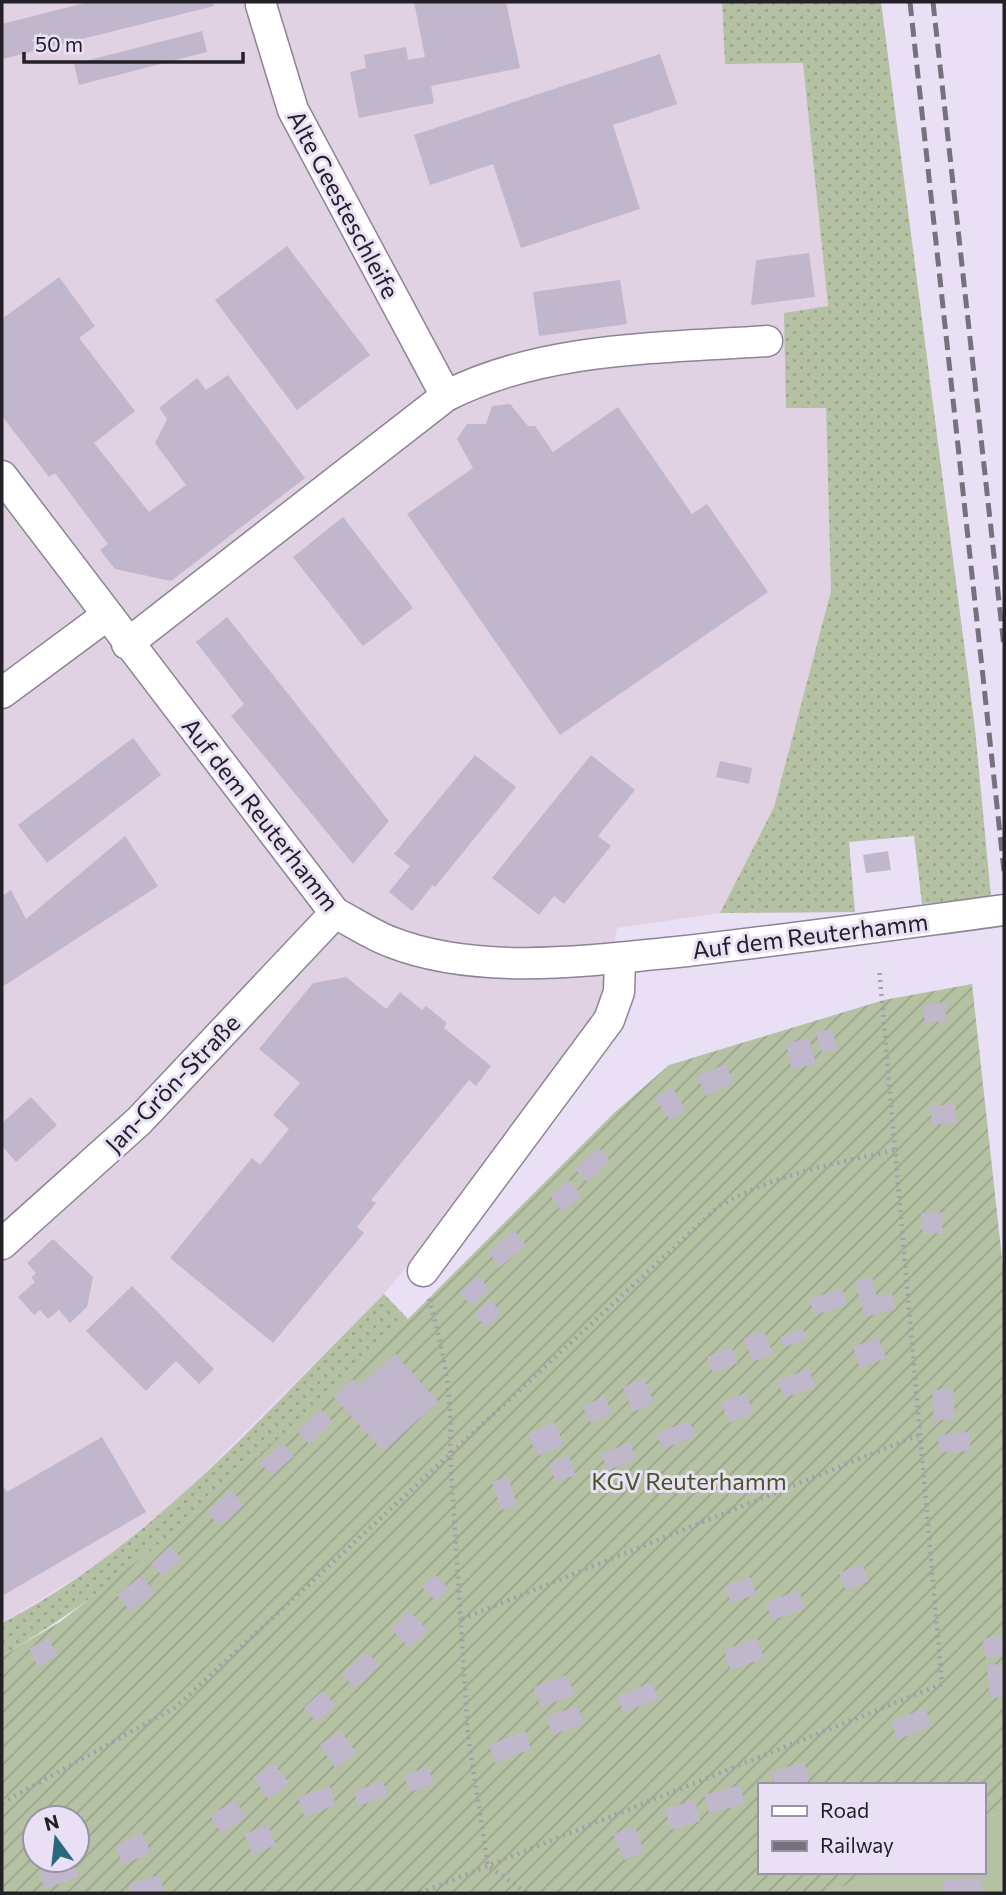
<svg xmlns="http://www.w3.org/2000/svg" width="1006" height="1895" font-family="Commissioner,sans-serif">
<defs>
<pattern id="grass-dots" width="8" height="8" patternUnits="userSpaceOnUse" patternTransform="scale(1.75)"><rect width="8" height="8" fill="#b4c1a2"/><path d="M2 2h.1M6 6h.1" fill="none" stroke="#9aa68c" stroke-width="1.8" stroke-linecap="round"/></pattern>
<pattern id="garden-furrows" width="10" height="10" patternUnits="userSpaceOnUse" patternTransform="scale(1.75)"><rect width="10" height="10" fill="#b4c1a2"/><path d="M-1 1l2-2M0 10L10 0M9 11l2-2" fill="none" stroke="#9aa68c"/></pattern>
</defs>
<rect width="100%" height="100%" fill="#e9e0f5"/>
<polygon fill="#e0d1e3" points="2,2 722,2 725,64 803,63 828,307 784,313 826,408 831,591 774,807 720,913 617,928 598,1016 503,1151 384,1294 172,1505 104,1561 2,1623"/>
<g fill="url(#grass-dots)">
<polygon points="722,2 881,2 975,729 991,897 922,904 914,836 849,842 855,912 720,913 774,807 831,591 826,408 786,408 784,313 828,306 803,63 725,64"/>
<path d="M384,1294L408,1319C279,1437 154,1567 2,1656V1623C153,1545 265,1412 384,1294Z"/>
</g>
<path fill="url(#garden-furrows)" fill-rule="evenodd" d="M972,984L1004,1277V1810L983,1820V1785H759V1872H874L830,1893H2V1656L60,1622L184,1524L408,1319L614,1113L669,1065L884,1000ZM35,1818H77V1860H35Z"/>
<polygon fill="#b4c1a2" points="1004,1810 1004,1893 830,1893 874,1872 983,1872 983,1820"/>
<g fill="#c1b7cc">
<polygon points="89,2 213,2 214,6 2,59 2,24"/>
<polygon points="414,2 506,2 520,68 431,86 434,103 359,118 350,72 366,68 364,55 406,47 408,60 425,57"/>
<polygon points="202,31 207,52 79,85 74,64"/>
<polygon points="660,54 677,104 613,125 640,209 521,248 493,164 430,185 414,135"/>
<polygon points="287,246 370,355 297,410 215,300"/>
<polygon points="809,253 815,297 751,305 756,260"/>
<polygon points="59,277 95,326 79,338 135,411 94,443 149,512 186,485 155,443 167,419 159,408 197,378 206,390 228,375 305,478 171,581 115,569 100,550 108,544 55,473 49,477 2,416 2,319"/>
<polygon points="620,280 627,324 539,336 533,292"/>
<polygon points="510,404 528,426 535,426 553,452 618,407 692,514 707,504 768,592 560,735 407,514 473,468 457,439 467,424 486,424 492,406"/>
<polygon points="343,517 413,608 363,646 293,557"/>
<polygon points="227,617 389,821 353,864 231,716 244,704 196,642"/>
<polygon points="133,738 161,775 47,863 18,825"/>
<polygon points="475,755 516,787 435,887 433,885 412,911 389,892 410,866 394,854"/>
<polygon points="591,755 635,790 598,836 611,846 564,904 554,896 539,915 492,878"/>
<polygon points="720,761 752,768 749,784 716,777"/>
<polygon points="125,836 158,886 2,987 2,896 11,890 26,919"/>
<polygon points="888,851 891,870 866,873 863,855"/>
<polygon points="346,977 386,1009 400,992 422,1010 426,1006 447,1023 444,1028 491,1066 476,1086 469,1080 371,1200 376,1203 357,1227 364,1233 273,1343 170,1258 252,1158 260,1165 289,1129 273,1115 300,1083 259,1049 313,983"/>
<polygon points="945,1002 947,1021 925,1023 923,1005"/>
<polygon points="832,1029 837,1049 822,1053 816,1032"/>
<polygon points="809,1038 816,1064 792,1070 786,1044"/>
<polygon points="725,1064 734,1083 706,1096 697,1077"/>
<polygon points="672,1087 686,1110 670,1120 655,1098"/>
<polygon points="31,1097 57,1125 16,1162 2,1146 2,1123"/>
<polygon points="955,1104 957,1123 932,1125 930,1106"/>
<polygon points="598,1147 610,1161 588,1182 575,1169"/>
<polygon points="569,1180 582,1195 563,1212 550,1196"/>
<polygon points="942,1212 943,1233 923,1234 921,1213"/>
<polygon points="514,1230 526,1245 500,1267 488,1252"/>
<polygon points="53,1239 93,1277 87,1307 70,1323 59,1310 48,1319 40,1310 34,1315 18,1297 35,1282 31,1278 36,1273 27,1263"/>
<polygon points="477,1276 490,1289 472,1306 459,1292"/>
<polygon points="872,1277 877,1297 892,1293 896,1309 865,1317 855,1281"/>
<polygon points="132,1286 214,1369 199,1384 176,1361 146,1391 86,1331"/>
<polygon points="842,1288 847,1305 814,1315 809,1299"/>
<polygon points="490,1300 501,1313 486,1327 474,1314"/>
<polygon points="803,1329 807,1339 784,1347 780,1337"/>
<polygon points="764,1331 773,1354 753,1362 744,1338"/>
<polygon points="878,1338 886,1358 860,1368 853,1347"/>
<polygon points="732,1347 738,1363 713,1373 707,1357"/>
<polygon points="395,1354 438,1402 383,1451 333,1396 353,1379 359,1386"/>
<polygon points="809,1369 815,1387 784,1398 778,1380"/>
<polygon points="644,1378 654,1403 633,1412 623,1387"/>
<polygon points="953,1389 955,1419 934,1421 932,1390"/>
<polygon points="746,1393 753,1413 729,1423 721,1402"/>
<polygon points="604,1396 612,1413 591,1423 583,1407"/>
<polygon points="321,1409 333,1422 309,1444 297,1431"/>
<polygon points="689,1421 696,1436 663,1449 656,1433"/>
<polygon points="554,1422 564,1444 538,1456 528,1434"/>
<polygon points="969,1432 971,1451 939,1452 938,1435"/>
<polygon points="102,1437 146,1512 2,1596 2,1484 7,1492"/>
<polygon points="283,1443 294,1456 272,1476 260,1463"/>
<polygon points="630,1443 636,1459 608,1470 601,1454"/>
<polygon points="569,1456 576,1475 556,1482 549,1464"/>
<polygon points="508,1477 517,1505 501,1510 492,1482"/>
<polygon points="231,1490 244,1505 220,1526 207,1512"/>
<polygon points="170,1546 182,1559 162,1576 151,1564"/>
<polygon points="862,1564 869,1581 846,1590 839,1573"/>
<polygon points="435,1575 449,1588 436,1601 422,1587"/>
<polygon points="141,1576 155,1593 131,1612 117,1595"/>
<polygon points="750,1577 756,1594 731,1603 725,1586"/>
<polygon points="799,1591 805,1609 772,1620 766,1602"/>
<polygon points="409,1611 428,1630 410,1648 391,1629"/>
<polygon points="1004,1635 1004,1655 986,1658 983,1639"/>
<polygon points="48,1638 58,1655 38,1667 29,1649"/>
<polygon points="757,1638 764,1658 731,1670 724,1650"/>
<polygon points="367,1652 380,1665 355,1688 342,1674"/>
<polygon points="1004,1664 1004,1697 990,1698 987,1665"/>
<polygon points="567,1675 575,1695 541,1707 534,1687"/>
<polygon points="652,1682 659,1698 624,1713 617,1697"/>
<polygon points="322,1691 336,1705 317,1722 304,1708"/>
<polygon points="578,1706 584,1724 552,1735 546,1717"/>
<polygon points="924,1708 932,1725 898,1740 891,1722"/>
<polygon points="341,1731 356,1753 335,1768 320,1745"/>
<polygon points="525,1731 531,1749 495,1763 489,1745"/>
<polygon points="804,1762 810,1780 794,1785 775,1785 771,1772"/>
<polygon points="273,1763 289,1783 269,1799 253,1778"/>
<polygon points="428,1767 434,1784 410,1792 404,1775"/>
<polygon points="383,1781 388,1796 358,1806 354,1791"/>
<polygon points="740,1785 745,1804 709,1813 704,1795"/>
<polygon points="330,1786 336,1805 304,1816 298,1797"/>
<polygon points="235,1800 246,1817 222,1833 210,1816"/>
<polygon points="695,1800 700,1821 671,1830 665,1809"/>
<polygon points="268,1825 276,1845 253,1855 244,1834"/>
<polygon points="635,1827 644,1852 624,1860 613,1834"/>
<polygon points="142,1833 151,1852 123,1865 115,1846"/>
<polygon points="72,1860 79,1877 45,1889 39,1871"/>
<polygon points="159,1875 165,1893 132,1893 129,1884"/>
<polygon points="981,1878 982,1893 944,1893 943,1880"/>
</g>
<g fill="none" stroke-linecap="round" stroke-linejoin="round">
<g stroke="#8d8497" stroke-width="33">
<g id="minor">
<polyline points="261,5 293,110 446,396"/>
<path d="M2,476L335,913C353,922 372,935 391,942C480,977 595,960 687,951C793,939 899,924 1004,910"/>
<path d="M127,644L446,396C542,347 660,348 767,341"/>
<polyline points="2,693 106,616"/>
<polyline points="2,1244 139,1121 335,913"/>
<polyline points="423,1271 609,1020 619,992 620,958"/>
</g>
</g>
<g stroke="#a29cac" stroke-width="4.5" stroke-dasharray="2 5" stroke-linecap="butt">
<path d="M429,1299C444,1351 453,1400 450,1453L468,1735L488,1866L527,1893"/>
<polyline points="462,1619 921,1434"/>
<path d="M2,1803L176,1707L719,1206C776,1174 832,1164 895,1150"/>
<polyline points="420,1893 942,1684 879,968"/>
</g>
<use href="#minor" stroke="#fff" stroke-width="30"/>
<g stroke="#77717e" stroke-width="5" stroke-dasharray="14 7" stroke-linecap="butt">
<polyline points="910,2 1004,871"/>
<polyline points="933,2 1004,647"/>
</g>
</g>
<g text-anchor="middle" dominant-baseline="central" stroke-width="6" stroke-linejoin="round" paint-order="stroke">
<g font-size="24" fill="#232027" stroke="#e9e0f5">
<text transform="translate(344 204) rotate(62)">Alte Geesteschleife</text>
<text transform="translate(261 814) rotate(52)">Auf dem Reuterhamm</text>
<text transform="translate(810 935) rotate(-7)">Auf dem Reuterhamm</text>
<text transform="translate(172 1083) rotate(-46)">Jan-Grön-Straße</text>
</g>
<g font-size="24" fill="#455822" stroke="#e9e0f5">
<text x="689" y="1480">KGV Reuterhamm</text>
</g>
</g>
<rect width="1006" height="1895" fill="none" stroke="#232027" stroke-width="7"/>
<rect x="758" y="1783" width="228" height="91" fill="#e9e0f5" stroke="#9a93a3" stroke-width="2"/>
<rect x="772" y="1806" width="35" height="10" fill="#ffffff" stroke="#9a93a3" stroke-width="2"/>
<text x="820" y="1818" font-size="21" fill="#232027">Road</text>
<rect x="772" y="1841" width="35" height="10" fill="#77717e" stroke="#9a93a3" stroke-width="2"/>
<text x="820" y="1853" font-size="21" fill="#232027">Railway</text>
<g transform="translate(56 1839) rotate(345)"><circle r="33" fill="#e9e0f5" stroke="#9a93a3" stroke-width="2"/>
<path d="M0-5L12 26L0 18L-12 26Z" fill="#29697e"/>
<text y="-10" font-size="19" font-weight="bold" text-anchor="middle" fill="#232027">N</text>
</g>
<path d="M24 52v10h219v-10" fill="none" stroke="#232027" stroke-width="3.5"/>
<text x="35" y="52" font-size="21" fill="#232027" stroke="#e9e0f5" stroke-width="5" paint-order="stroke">50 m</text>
</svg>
